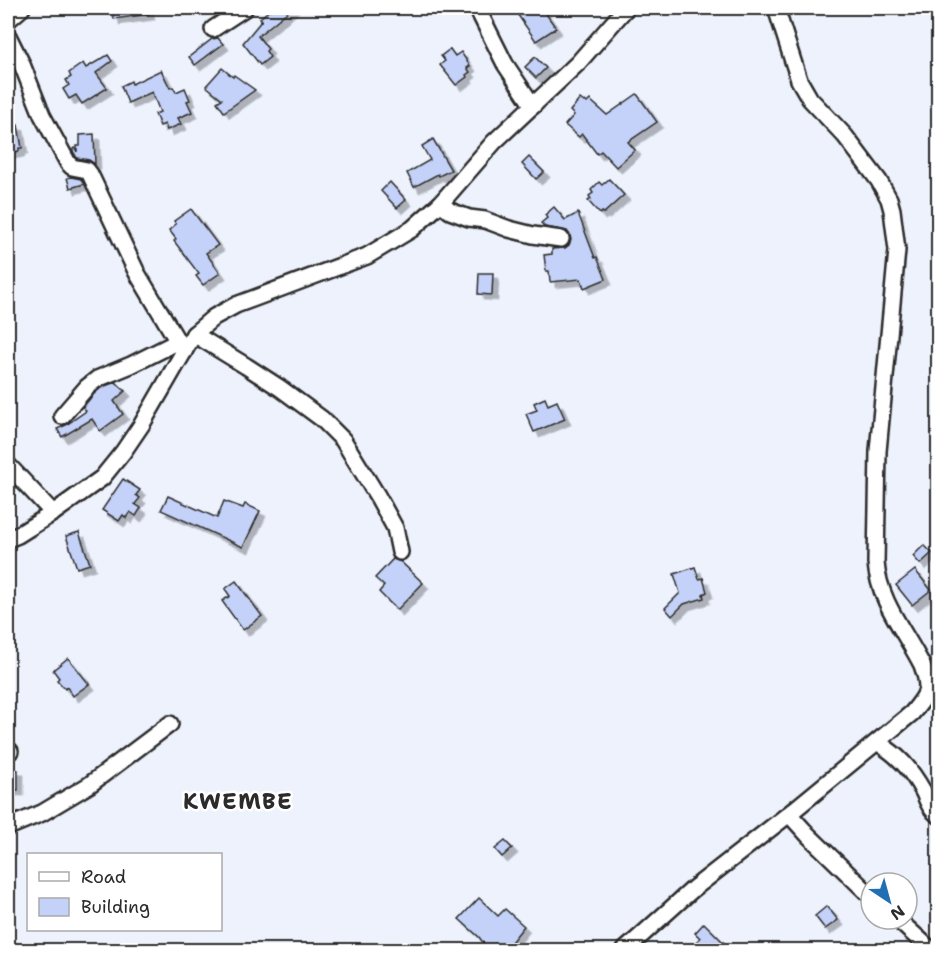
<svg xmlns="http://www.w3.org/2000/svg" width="946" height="958" font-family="'Shantell Sans',sans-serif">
<defs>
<filter id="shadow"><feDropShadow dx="5.5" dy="5.5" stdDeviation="0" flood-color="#0004"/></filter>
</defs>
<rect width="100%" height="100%" fill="#edf2fd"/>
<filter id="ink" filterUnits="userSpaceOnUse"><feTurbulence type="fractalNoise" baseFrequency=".0167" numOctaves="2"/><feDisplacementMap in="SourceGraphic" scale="12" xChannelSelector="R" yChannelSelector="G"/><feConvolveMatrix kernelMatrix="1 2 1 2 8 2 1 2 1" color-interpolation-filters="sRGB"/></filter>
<g filter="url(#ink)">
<g fill="#c4d2f9" stroke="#2b2b2b" stroke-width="1.5" filter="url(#shadow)">
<polygon points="112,8 148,8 149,14 114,19"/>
<polygon points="272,8 292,8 258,36 268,49 266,51 270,57 260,65 243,43 262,20 260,18"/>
<polygon points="513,8 542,8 556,28 536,41"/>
<polygon points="218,38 223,44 195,65 189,57 212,39"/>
<polygon points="450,49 455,56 461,52 470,66 467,68 470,72 466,75 467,77 456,85 440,65 445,61 441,56"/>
<polygon points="108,55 112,61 96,73 107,88 82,104 76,95 69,99 63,89 69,85 66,80 71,77 69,73 83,63 86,68"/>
<polygon points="535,57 546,68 536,78 525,67"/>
<polygon points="222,68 233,77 234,75 255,90 224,112 217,102 222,99 206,86"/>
<polygon points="161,70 170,88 173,87 176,92 185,88 190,100 187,101 192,112 178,118 181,124 167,130 165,124 160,126 155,114 160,112 152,92 128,103 121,86 131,81 132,84"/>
<polygon points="637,94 657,122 628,142 635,150 616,167 601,151 597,154 582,134 579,137 565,125 574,115 570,111 580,99 584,102 585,101 587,103 590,100 607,115"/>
<polygon points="18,125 22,148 19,148 19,151 8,153 8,126"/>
<polygon points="94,134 95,164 89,160 77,158 73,151 73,149 75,148 77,152 77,146 80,146 80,135"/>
<polygon points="433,139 451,170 439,176 438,174 414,187 407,173 430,160 422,146"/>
<polygon points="529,157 544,172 536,179 522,164"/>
<polygon points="71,177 81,179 84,184 70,188 67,178"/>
<polygon points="609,179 624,195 604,213 602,212 600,214 588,201 591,199 589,196 593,193 591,190 599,182 602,185"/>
<polygon points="390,182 406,200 397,208 381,191"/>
<polygon points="554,207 565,220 578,213 595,258 597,257 606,279 584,288 581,279 550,282 549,271 546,271 544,255 552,254 552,249 565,248 569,245 571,240 570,235 567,231 545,227 541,223 547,218 545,215"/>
<polygon points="191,209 218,245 206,253 220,273 203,285 196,276 199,274 174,241 176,239 169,230 176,224 174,221"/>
<polygon points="479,273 493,273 492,295 478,294"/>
<polygon points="116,382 125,391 114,401 123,414 100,431 92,419 62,437 57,429 66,425 86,411 83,407 94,394 102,387"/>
<polygon points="545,398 548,405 557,401 565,419 534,432 526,414 537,410 534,403"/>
<polygon points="123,479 140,490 136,495 140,498 135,504 141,508 136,516 130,512 126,518 123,515 119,521 102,510"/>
<polygon points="168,496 217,518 224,501 243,508 245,504 260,511 243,547 161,510"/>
<polygon points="79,532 90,564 77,568 66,536"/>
<polygon points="924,545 932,553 920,564 913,556"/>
<polygon points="393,559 401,562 423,583 397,610 379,592 384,586 375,578"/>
<polygon points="695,567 699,579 703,578 707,592 703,594 704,598 684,604 672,616 665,608 680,593 674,574"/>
<polygon points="915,570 931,590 912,605 896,585"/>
<polygon points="236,581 262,616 243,630 222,601 230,596 225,589"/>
<polygon points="68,658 89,684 73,696 67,687 65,689 57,680 59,678 53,670"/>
<polygon points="8,769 18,770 18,790 8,790"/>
<polygon points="505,841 512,848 502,857 495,849"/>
<polygon points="479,898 498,916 505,909 524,926 504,951 489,951 479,937 459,919"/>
<polygon points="827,906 838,920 825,929 815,916"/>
<polygon points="704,923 732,951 687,951 700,938 695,933"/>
</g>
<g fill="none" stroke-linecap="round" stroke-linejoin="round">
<g stroke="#2b2b2b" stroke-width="20">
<g id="minor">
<polyline points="477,8 505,64 533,106"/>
<polyline points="8,20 22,8"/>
<polyline points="213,29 245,8"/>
<polyline points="8,36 21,62 42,115 68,163 72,167 87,170 90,174 137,273 184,352"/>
<polyline points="441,203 450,211 469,218 485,220 509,229 533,235 561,239"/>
<polyline points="194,334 246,366 280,388 322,419 343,440 378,497 395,528 400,552"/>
<polyline points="62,416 87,387 97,379 131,365 177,342"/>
<polyline points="8,465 53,513"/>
<polyline points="8,539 18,535 53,513 102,478 123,452 142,424 194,334 214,317 236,305 367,256 412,229 441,203 494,142 578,63 626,8"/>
<path d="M877,742C899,756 910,768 923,791C928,801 929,808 938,815"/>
<polyline points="8,752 10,751"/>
<polyline points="789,814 808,835 871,896"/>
<polyline points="8,827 42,813 89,785 170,724"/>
<polyline points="897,919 931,950"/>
<path d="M625,950L693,889L789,814L912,713C928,694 931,690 922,665C905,631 879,602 876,563L878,451L897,250L892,210L889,199L879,181L845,136L810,99L799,80L776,8"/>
</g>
</g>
<use href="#minor" stroke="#fff" stroke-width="15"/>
</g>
</g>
<g text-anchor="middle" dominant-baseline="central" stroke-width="5" stroke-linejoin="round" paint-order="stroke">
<g font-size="22" font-weight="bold" letter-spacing="1.5" fill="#2b2b2b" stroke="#fff">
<text x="238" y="801">KWEMBE</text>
</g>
</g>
<rect width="946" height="958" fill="none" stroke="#fff" stroke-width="30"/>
<rect x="15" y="15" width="916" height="928" fill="none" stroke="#2b2b2b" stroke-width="2" filter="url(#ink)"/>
<rect x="27" y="853" width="195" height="78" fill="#ffffff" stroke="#aaaaaa" stroke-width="1.5"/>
<rect x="39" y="872" width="30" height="9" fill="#ffffff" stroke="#aaaaaa" stroke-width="1.5"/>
<text x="81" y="883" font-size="18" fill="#2b2b2b">Road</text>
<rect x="39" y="898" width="30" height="18" fill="#c4d2f9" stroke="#aaaaaa" stroke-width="1.5"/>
<text x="81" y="913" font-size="18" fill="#2b2b2b">Building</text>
<g transform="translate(889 901) rotate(144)"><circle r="28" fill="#ffffff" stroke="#aaaaaa" stroke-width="1.5"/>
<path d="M0-4.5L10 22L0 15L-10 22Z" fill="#1f6fb2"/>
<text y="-9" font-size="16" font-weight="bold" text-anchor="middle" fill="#2b2b2b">N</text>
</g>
</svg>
